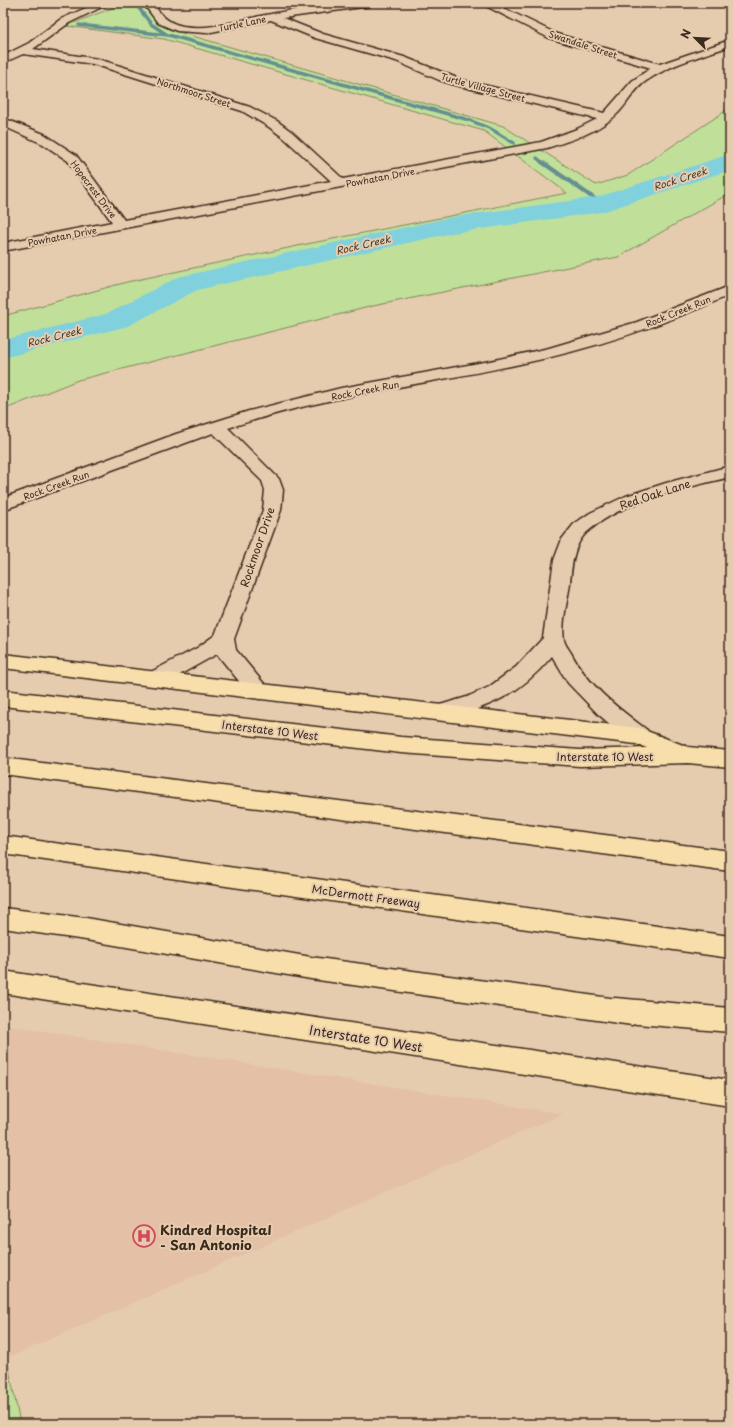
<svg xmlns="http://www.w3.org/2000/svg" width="733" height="1427" font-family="'Playpen Sans',sans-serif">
<rect width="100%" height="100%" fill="#e6ccae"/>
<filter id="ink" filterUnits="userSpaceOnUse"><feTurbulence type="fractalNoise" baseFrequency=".025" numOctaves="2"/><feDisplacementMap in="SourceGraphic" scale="8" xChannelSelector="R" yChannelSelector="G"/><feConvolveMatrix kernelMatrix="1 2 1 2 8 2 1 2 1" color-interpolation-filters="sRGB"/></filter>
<g filter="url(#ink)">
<polygon fill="#e3c0a6" points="3,1025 563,1114 3,1360"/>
<g fill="#c0e099" stroke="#7e855c">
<polygon points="125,3 141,3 168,29 503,126 596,185 628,175 730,108 730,193 618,257 373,306 78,380 3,410 3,316 127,282 307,244 567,193 484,131 164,39 66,26"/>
<polygon points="7,1359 20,1424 3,1424 3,1360"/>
</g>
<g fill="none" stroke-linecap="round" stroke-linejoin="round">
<g stroke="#658e91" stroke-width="3.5">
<polyline points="135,3 151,24 166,34"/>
<polyline points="79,25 168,35 194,42 469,120 491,129 514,143"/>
<polyline points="537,158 543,163"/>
</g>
<polyline stroke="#658e91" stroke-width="4.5" points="542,162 602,204"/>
<polygon fill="#81d0de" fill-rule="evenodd" points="730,154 730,170 602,212 452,233 197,290 128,326 3,358 3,340 106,314 178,277 452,217 598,197"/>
<g stroke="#3b2a1e" stroke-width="3">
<g id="minor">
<path d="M97,3H110L69,23L33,49L98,59L250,107L277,121L292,132L343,179L541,142L577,129L597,119L455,85L439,80L396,61L315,38L271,20L206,33L177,31L158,23L143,3H153C161,16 168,23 183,26C213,31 242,19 271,14C306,7 340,3 375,3L370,6L283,18L323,34L404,57L462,80L604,113L632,81L651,68L549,38L480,3H493L557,34L660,64L730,40V46C701,56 671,64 646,81C634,89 628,103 618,113C599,132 572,140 547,148L3,251V243L112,222L68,161L43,144L3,126V118L44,134L76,155L124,220L331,181L284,138L269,127L242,111L93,64L23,54L3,63V56L29,43L61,19Z"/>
<path d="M730,286V295C663,325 593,349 520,364C452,379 383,388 315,404C286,410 257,419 228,428L279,479L283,490L281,510L234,639L236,650L270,691L267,696L259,699L251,696L217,654L163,684L155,686L147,684L144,679L147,674L197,648L215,635L263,510L265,490L262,481L213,433L3,510V498L176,434L249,411L341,388L490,361L549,348L637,322Z"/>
<path d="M730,466V477C683,489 625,499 587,532C573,545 572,565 570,583C568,600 561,622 564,640C565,645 569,649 571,653C588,686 618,708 647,730L650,736L647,742L639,744L631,742L598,714L568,683L552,656C518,696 490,707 441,720L433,717L430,712L433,707L467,697L489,687L516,667L543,638L554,560L562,539L574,524L590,513L626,496L666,483Z"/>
</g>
</g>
<g stroke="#3b2a1e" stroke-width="3">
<g id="major">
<polygon points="3,654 639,728 688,747 730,751 730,767 688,763 580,766 401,753 3,706 3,690 401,737 580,750 647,748 636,744 3,668"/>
<polygon points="3,908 86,918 311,957 632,1001 642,1005 646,1013 642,1021 632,1025 311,979 86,940 3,928"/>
<polygon points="3,971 730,1080 730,1106 3,993"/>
</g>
</g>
<g stroke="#3b2a1e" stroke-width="3">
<g id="highway">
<polygon points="3,758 730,851 730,871 3,774"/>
<polygon points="3,836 730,936 730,958 3,854"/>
<polygon points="615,998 730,1008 730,1032 615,1022 605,1018 601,1010 605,1002"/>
</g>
</g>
<use href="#minor" fill="#e6ccae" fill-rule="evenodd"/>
<use href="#major" fill="#f8deab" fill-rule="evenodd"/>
<use href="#highway" fill="#f8deab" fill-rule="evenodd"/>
</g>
</g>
<defs>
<g id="hospital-ring" transform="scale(1.15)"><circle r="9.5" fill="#e6ccae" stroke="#d1495b" stroke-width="1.5"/><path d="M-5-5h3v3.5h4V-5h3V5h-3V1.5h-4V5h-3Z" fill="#d1495b"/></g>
</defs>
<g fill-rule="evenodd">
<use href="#hospital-ring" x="144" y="1236"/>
</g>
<g text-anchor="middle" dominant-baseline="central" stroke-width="4" stroke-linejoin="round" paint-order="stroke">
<g font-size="9" fill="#3b2a1e" stroke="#e6ccae">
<text transform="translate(242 23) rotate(-12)">Turtle Lane</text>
<text transform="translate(583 44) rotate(18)">Swandale Street</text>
<text transform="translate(483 87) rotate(15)">Turtle Village Street</text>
<text transform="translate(194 92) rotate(18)">Northmoor Street</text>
<text transform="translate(380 177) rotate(-11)">Powhatan Drive</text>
<text transform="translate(94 189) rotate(53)">Hopecrest Drive</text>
<text transform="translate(62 236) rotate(-11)">Powhatan Drive</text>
<text transform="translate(678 311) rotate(-22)">Rock Creek Run</text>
<text transform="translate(365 390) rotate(-11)">Rock Creek Run</text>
<text transform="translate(56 485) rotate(-20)">Rock Creek Run</text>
</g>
<g font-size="10" font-style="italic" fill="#423b31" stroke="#e6ccae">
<text transform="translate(680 178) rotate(-18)">Rock Creek</text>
<text transform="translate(363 244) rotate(-13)">Rock Creek</text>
<text transform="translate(54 336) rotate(-14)">Rock Creek</text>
</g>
<g font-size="11" fill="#3b2a1e" stroke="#e6ccae">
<text transform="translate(655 494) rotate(-18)">Red Oak Lane</text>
<text transform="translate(257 547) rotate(-71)">Rockmoor Drive</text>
<text transform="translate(270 730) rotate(7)">Interstate 10 West</text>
<text x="605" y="756">Interstate 10 West</text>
<text transform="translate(366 896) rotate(8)">McDermott Freeway</text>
</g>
<g font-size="13" fill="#3b2a1e" stroke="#e6ccae">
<text transform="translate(366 1038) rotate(9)">Interstate 10 West</text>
</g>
<g font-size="13" font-weight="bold" fill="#3b2a1e" stroke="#e6ccae" text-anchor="start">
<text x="160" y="1229">Kindred Hospital<tspan x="160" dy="15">- San Antonio</tspan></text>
</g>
</g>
<rect width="733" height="1427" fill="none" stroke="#e6ccae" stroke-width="16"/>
<rect x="8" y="8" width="717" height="1411" fill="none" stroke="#3b2a1e" stroke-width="1.5" filter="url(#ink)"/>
<g transform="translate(695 38) rotate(294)" stroke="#e6ccae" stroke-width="3" paint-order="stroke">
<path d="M0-3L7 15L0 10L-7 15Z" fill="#3b2a1e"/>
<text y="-6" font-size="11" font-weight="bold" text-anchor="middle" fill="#3b2a1e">N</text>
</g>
</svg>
